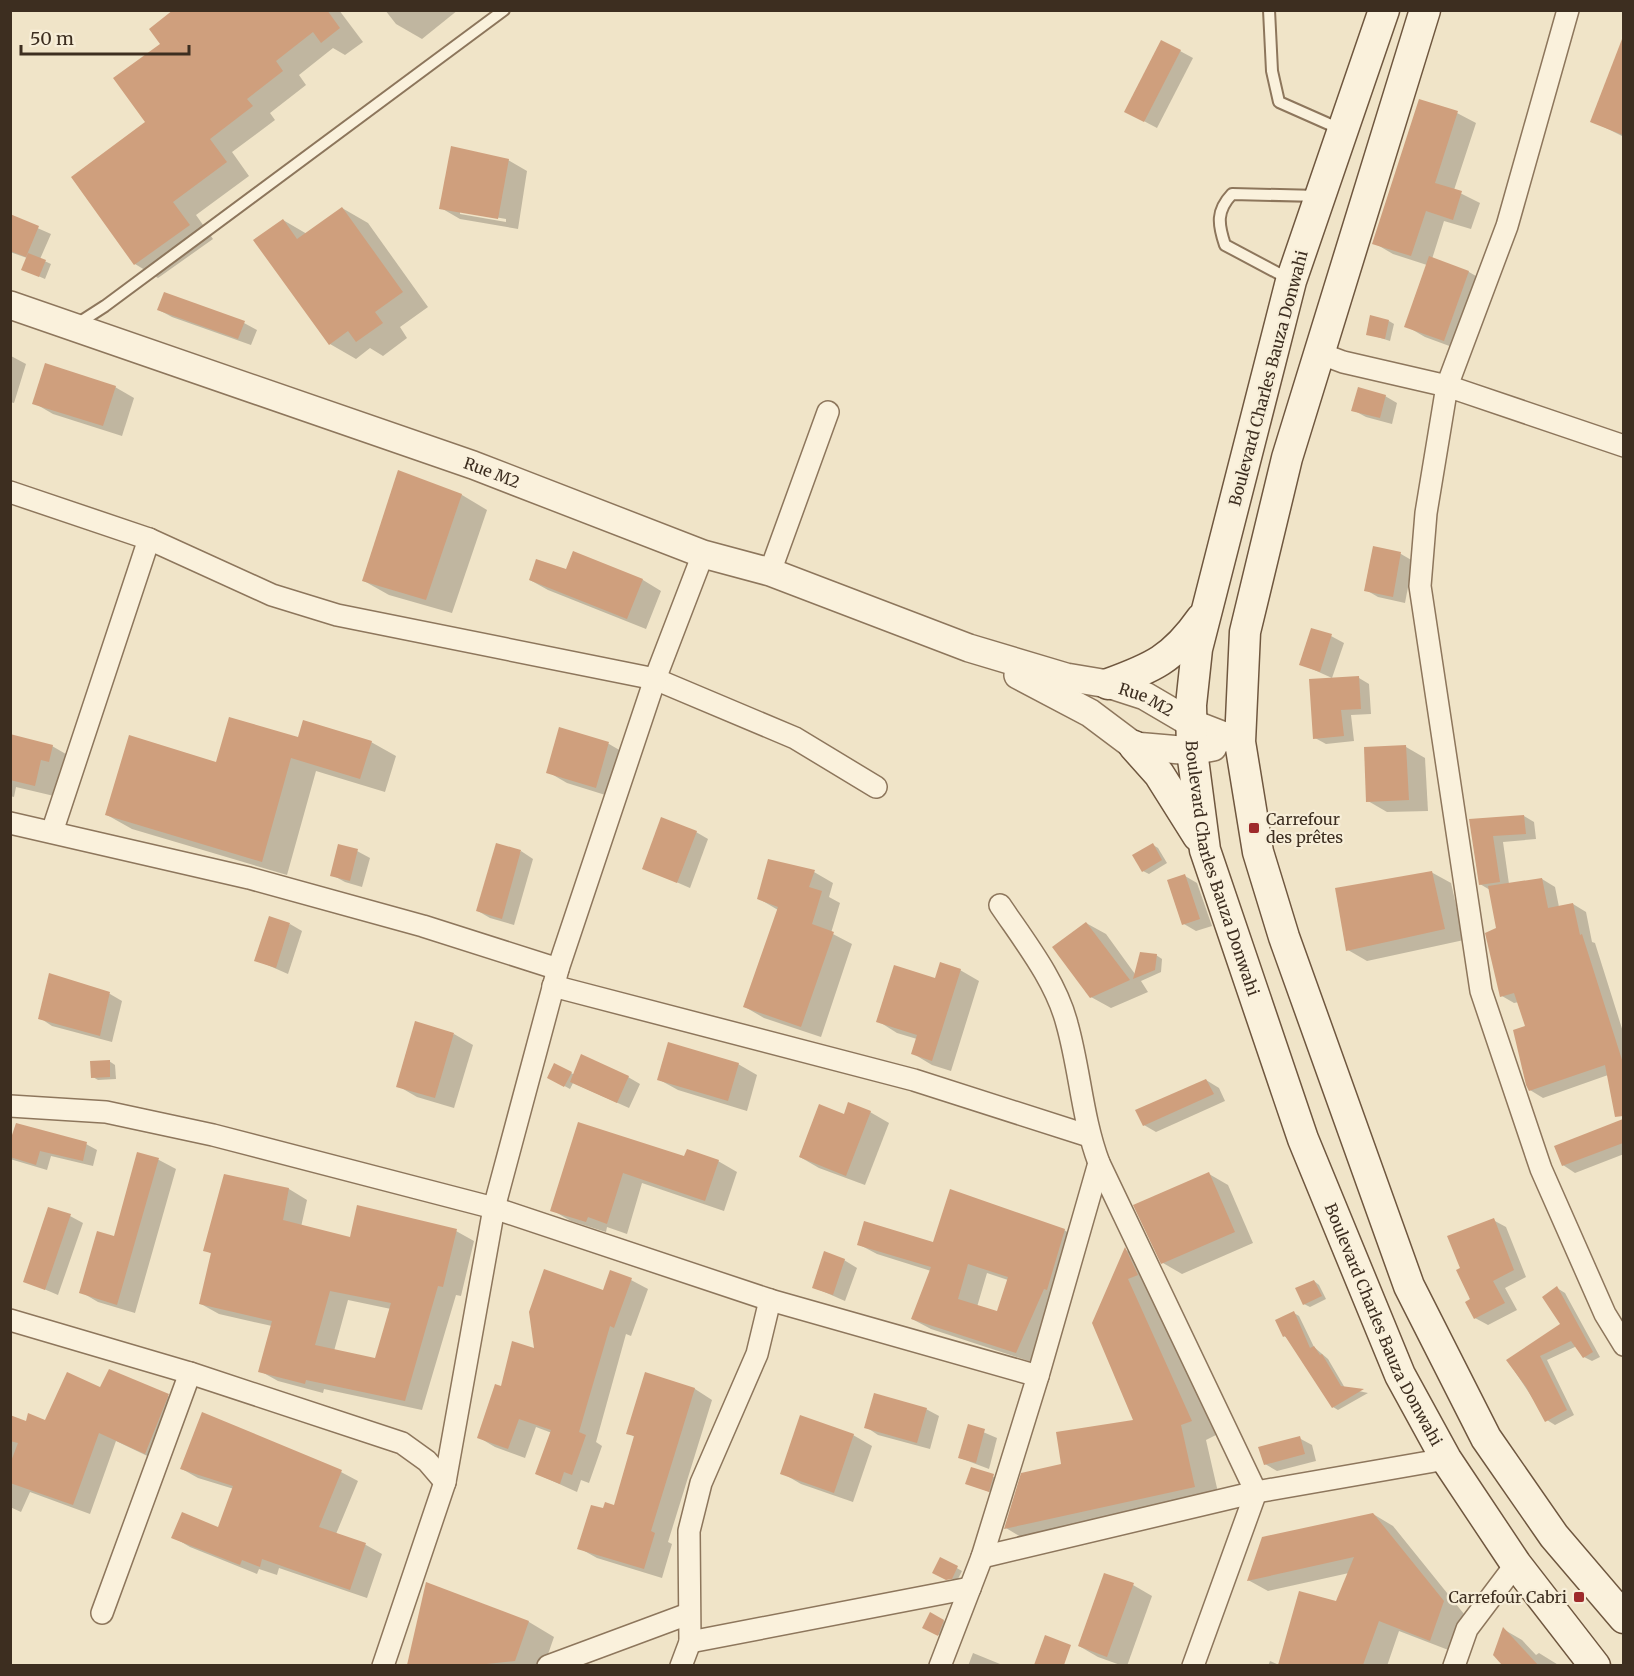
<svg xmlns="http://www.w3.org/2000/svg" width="1634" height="1676" font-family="Merriweather,serif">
<rect width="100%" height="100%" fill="#f0e4c8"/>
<g fill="#0003" fill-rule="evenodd">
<polygon points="175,10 339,10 363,42 345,55 333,48 299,75 306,85 270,113 275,120 232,152 249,176 196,215 213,239 158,278 135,264 147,123 163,45"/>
<polygon points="385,10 458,10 422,39 396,24"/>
<polygon points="1180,51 1193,58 1157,128 1138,118"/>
<polygon points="1614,63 1624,67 1624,137 1592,121"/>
<polygon points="1457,113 1476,123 1454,190 1480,203 1471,229 1444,221 1432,259 1469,272 1488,283 1463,351 1425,337 1406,326 1427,265 1393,254 1374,243"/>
<path d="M508,160L527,171L518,229L460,219L441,208ZM460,211L506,219V222L460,214Z"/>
<polygon points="342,208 368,223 428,307 400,327 407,338 383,356 370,348 356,359 330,344 283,220 307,234"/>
<polygon points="10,216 51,234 40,259 51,264 45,279 29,272 27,258 10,252"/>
<polygon points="159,310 244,323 257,330 251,345 172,317"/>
<polygon points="1389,321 1394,324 1390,341 1368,334"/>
<polygon points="10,351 11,356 26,364 14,403 10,402"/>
<polygon points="115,387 134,398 122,436 53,414 34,403"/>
<polygon points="1385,396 1397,403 1392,424 1366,417 1353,410"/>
<polygon points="398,472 462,495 487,510 452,613 389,595 364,581"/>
<polygon points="1374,548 1401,554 1413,561 1405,603 1378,597 1366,590"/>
<polygon points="574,553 643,580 661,591 646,629 548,590 530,580 567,570"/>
<polygon points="1331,636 1344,643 1332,678 1301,664"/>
<polygon points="1359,678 1369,684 1371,714 1351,715 1354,741 1326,744 1315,738"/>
<polygon points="560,729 609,744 628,755 615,798 567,783 548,772"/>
<polygon points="10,736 52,746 71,757 68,772 60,770 54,796 16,787 14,797 10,796"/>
<polygon points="371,742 396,756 385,792 316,771 287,875 132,829 107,815 217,764"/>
<polygon points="1406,747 1425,758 1428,811 1387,812 1368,801"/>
<polygon points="1524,816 1534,822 1536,839 1503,842 1509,884 1542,879 1555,887 1559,907 1573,904 1586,912 1592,942 1595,943 1624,1035 1624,1095 1611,1088 1608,1075 1543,1098 1530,1090 1527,1027 1519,1002 1514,1003 1502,996 1497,929 1490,890 1480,884 1470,820"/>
<polygon points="696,832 708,839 690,888 644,868"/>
<polygon points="1153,845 1158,848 1167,863 1149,874 1143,871"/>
<polygon points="357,851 370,858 362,887 345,882 332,875"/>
<polygon points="521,851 533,859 514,925 490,918 478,911"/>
<polygon points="814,872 833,883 829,897 840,903 831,933 852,944 821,1037 764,1018 745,1007 778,910 758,898"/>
<polygon points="1431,872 1451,883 1464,940 1367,961 1348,950"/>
<polygon points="1185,876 1197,883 1212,926 1196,931 1184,924"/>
<polygon points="1086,923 1106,934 1135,974 1156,955 1162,959 1161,972 1141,981 1148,992 1111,1008 1091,997"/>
<polygon points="290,924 302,931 288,974 256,960"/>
<polygon points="960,970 979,981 951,1071 932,1065 912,1053 917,1039 897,1033 878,1021 936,980"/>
<polygon points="51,975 110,994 122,1001 112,1042 52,1026 40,1018"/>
<polygon points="454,1034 473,1045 454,1108 417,1097 398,1086"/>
<polygon points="109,1061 115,1065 116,1079 98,1080 93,1077"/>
<polygon points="738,1064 757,1075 747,1111 678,1090 658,1079"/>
<polygon points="555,1065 575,1075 628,1077 640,1084 629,1108 573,1083 570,1089 548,1077"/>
<polygon points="1206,1080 1219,1088 1225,1101 1156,1132 1144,1125"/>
<polygon points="870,1112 889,1123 865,1185 819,1168 800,1157 845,1116"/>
<polygon points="1624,1121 1624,1154 1575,1173 1563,1165 1555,1147"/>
<polygon points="579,1124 685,1158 718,1161 737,1172 724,1211 642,1183 627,1234 607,1227 606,1232 571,1221 552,1210"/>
<polygon points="10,1138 86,1144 97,1150 93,1166 51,1156 47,1170 10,1159"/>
<polygon points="138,1154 159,1160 176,1169 135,1313 98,1302 81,1292 115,1238"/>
<polygon points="1209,1174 1228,1185 1253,1243 1182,1274 1163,1263 1135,1206"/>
<path d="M225,1176L289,1189L307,1200L301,1227L351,1239L456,1231L474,1241L461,1296L456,1295L422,1410L324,1389L323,1393L278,1381L260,1371L272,1326L219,1314L201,1304L212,1254L205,1250ZM348,1300L391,1309L376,1359L334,1351Z"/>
<polygon points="70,1216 83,1223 58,1295 25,1281"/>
<polygon points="1493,1220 1506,1227 1526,1277 1505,1288 1517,1310 1488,1325 1475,1318 1462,1269"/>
<path d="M1064,1230L1083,1241L1035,1363L931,1329L912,1319L931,1271L877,1254L858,1244H934ZM987,1273L1008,1280L998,1313L977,1307Z"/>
<polygon points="1126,1250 1150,1264 1152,1294 1216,1435 1206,1440 1220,1501 1031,1543 1006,1528 1062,1466 1135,1421"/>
<polygon points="844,1260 857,1268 845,1301 813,1287"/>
<polygon points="631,1280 648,1289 631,1336 626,1334 596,1442 602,1446 589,1483 581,1480 577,1492 537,1474 552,1433 536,1427 525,1458 495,1447 478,1437 502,1388 536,1350 604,1292"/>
<polygon points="1314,1281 1319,1285 1326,1299 1310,1307 1304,1304"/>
<polygon points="1557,1288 1565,1293 1600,1357 1592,1361 1584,1357 1577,1346 1547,1360 1574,1415 1555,1425 1547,1420 1508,1361 1562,1324"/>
<polygon points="1294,1313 1299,1316 1314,1347 1328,1359 1345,1388 1368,1393 1338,1410 1333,1407 1289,1339 1284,1336"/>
<polygon points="646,1374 695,1389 712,1400 668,1542 672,1544 662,1578 597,1558 579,1548 604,1510 615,1507 635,1437 628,1433"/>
<polygon points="101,1389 168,1396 184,1405 162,1463 116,1441 90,1514 30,1492 21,1512 10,1507 10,1417 27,1423 46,1422"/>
<polygon points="926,1409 939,1416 930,1449 878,1435 866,1427"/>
<polygon points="969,1426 997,1438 989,1469 960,1458"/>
<polygon points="853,1435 872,1446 853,1502 801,1484 782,1473"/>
<polygon points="1299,1438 1312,1445 1316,1461 1277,1471 1265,1464"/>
<polygon points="182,1469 341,1472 358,1481 336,1534 366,1545 382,1554 367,1598 279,1568 277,1575 259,1569 257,1574 190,1547 173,1537 219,1529 234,1489 198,1478"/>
<polygon points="972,1469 999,1479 995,1494 967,1483"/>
<polygon points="1373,1514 1393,1526 1464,1614 1451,1651 1399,1631 1387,1666 1268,1666 1270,1661 1279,1665 1300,1592 1337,1603 1349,1573 1268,1591 1248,1580"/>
<polygon points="941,1559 962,1571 957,1581 940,1575"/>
<polygon points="427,1584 529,1622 554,1637 544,1666 409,1666"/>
<polygon points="1133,1585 1152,1596 1127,1666 1123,1666 1098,1657 1079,1646"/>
<polygon points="930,1614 949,1624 944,1638 924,1627"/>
<polygon points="1503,1629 1522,1640 1536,1655 1539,1653 1560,1666 1504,1666 1494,1655"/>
<polygon points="973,1653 1005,1666 968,1666"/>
</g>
<g fill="#cf9f7d" fill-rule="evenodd">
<polygon points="173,10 327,10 340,28 321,43 313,32 276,61 283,71 247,99 253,106 210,139 227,162 173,202 190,225 134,265 71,177 145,122 113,78 160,44 149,29"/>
<polygon points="1622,39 1623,39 1623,135 1590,122"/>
<polygon points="1161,40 1181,50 1144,122 1124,112"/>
<polygon points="1419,99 1458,111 1435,183 1462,191 1453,220 1426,211 1411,256 1372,244"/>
<polygon points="451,146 509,159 498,219 439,209"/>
<polygon points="342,207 403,292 375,312 383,323 356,342 348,331 329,345 253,240 283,219 297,239"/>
<polygon points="10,214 39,226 26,257 10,251"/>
<polygon points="28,253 46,260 39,277 21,270"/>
<polygon points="1429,256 1469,271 1444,341 1404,327"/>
<polygon points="164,292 245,321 238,339 157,310"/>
<polygon points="1370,315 1389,320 1385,339 1366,335"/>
<polygon points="45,363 116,386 103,426 32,404"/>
<polygon points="1358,387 1386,395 1380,418 1351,411"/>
<polygon points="398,470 462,494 426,600 362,581"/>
<polygon points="1373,546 1401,552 1393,597 1364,591"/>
<polygon points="573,551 643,579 627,619 529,580 536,559 566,569"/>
<polygon points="1311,628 1332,634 1320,672 1299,665"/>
<polygon points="1359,676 1361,709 1341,710 1344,736 1313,739 1309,679"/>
<polygon points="229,717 298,737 303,720 372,741 360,779 291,758 262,862 105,815 129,735 216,762"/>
<polygon points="559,727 609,742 596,788 546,773"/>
<polygon points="10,734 53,745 49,762 41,760 35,786 10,780"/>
<polygon points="1406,745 1409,800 1366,802 1364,747"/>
<polygon points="1524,815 1526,834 1493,836 1500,882 1479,885 1469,819"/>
<polygon points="661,817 697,831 677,883 642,869"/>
<polygon points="496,843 521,850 502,919 476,911"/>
<polygon points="1153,843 1162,860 1142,872 1132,855"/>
<polygon points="338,844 358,849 350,881 330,876"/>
<polygon points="768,859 815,870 809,887 822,891 812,924 834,932 801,1027 743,1007 778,907 757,899"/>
<polygon points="1432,871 1445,929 1346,951 1335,888"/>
<polygon points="1185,874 1200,919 1182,925 1167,880"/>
<polygon points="1542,878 1548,908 1573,903 1580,935 1582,934 1623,1063 1623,1116 1615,1117 1605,1065 1529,1091 1526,1085 1513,1030 1525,1026 1514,993 1500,997 1485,933 1496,928 1488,886"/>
<polygon points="269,916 290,923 276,968 254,961"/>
<polygon points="1086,922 1130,980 1090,998 1052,947"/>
<polygon points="1140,952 1157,954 1155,970 1133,979"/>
<polygon points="940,962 961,969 932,1061 911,1054 917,1035 876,1022 894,965 935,978"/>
<polygon points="49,973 110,992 100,1036 38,1019"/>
<polygon points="415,1021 454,1033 435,1098 396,1087"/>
<polygon points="668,1042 739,1063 728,1101 657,1080"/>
<polygon points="581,1054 629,1076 617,1103 570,1082"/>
<polygon points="110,1060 110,1077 91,1078 90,1061"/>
<polygon points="554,1063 572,1072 564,1087 547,1078"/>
<polygon points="1206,1079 1214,1094 1143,1126 1135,1110"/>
<polygon points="848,1102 871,1111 846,1176 799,1157 819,1104 844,1114"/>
<polygon points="1623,1119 1623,1143 1562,1166 1554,1146"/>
<polygon points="578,1122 684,1156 687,1149 719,1160 705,1201 623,1173 607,1224 588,1217 586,1222 550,1211"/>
<polygon points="16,1123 87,1142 83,1161 40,1151 36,1165 10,1157 10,1141"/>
<polygon points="137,1152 159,1158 117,1305 79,1293 97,1231 114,1236"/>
<polygon points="1209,1172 1235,1232 1161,1264 1133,1205"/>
<path d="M224,1174L289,1188L283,1220L350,1237L357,1205L457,1229L443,1287L438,1286L405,1401L306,1380L305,1384L258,1372L272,1321L199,1304L211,1253L203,1251ZM330,1291L391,1303L375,1358L315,1345Z"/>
<path d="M950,1189L1065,1229L1047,1290L1044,1289L1016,1353L911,1319L931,1267L857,1245L864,1221L933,1242ZM968,1264L1008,1277L997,1311L958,1299Z"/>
<polygon points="48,1207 71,1214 45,1290 23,1282"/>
<polygon points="1494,1218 1514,1270 1493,1281 1505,1303 1474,1319 1465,1302 1470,1299 1456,1270 1460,1268 1447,1236"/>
<polygon points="1125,1247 1138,1275 1128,1279 1192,1421 1181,1425 1195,1487 1004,1529 1021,1473 1061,1464 1056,1432 1133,1420 1092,1323"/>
<polygon points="824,1251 845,1259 833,1295 812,1288"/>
<polygon points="544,1269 603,1290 610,1270 632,1278 614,1328 610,1326 579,1432 586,1435 572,1475 564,1472 560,1484 535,1474 551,1430 519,1419 508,1449 477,1438 495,1384 501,1386 512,1341 534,1348 529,1312"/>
<polygon points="1314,1280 1322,1296 1303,1305 1295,1288"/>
<polygon points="1557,1286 1593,1352 1583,1358 1571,1341 1540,1356 1567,1410 1545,1422 1526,1387 1506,1360 1560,1324 1542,1297"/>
<polygon points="1294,1311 1310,1348 1314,1346 1320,1355 1322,1354 1341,1386 1364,1389 1332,1408 1285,1336 1283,1337 1275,1320"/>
<polygon points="109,1369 169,1394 145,1454 99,1433 73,1505 10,1483 10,1464 18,1443 10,1441 10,1415 26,1421 28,1413 45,1420 67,1372 100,1387"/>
<polygon points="645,1372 695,1388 651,1531 655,1533 644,1569 577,1549 591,1505 603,1508 605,1502 614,1505 634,1436 626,1434"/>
<polygon points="874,1393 927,1408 917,1443 864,1428"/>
<polygon points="202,1412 342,1470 319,1527 366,1543 350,1590 262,1559 260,1567 242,1560 240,1565 171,1538 182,1512 218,1527 233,1486 180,1469"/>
<polygon points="800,1415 854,1434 834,1493 780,1474"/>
<polygon points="968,1424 985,1429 976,1463 958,1458"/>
<polygon points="1300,1436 1305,1454 1264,1465 1258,1447"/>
<polygon points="971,1467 994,1474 989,1492 965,1484"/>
<polygon points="1373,1513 1444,1601 1430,1641 1379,1621 1363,1665 1278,1665 1299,1591 1336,1601 1354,1557 1247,1581 1262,1537"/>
<polygon points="940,1557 958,1566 952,1579 946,1580 932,1573"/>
<polygon points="1104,1573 1134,1583 1107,1657 1078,1646"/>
<polygon points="426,1582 529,1621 515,1661 477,1665 407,1665"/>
<polygon points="930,1612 944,1620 938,1636 922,1628"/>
<polygon points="1503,1627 1538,1665 1502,1665 1493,1655"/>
<polygon points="1045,1635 1071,1645 1064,1665 1034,1665"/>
</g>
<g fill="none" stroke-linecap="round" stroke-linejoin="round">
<g stroke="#8d765c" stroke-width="14">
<g id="service">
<polyline points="1269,10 1272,71 1279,102 1340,129"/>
<path d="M1289,279L1225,245C1218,224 1216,211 1232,194L1319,196"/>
<polyline points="77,324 105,306 504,10"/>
</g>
</g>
<g stroke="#8d765c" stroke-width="24">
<g id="minor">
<polyline points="1319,353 1343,362 1447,386 1507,226 1568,10"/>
<polyline points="1624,446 1447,386 1426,513 1420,586 1481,991 1541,1169 1605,1314 1624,1345"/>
<polyline points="10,492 149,539 272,595 337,615 655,679 795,738 876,787"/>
<polyline points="770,572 828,412"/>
<polyline points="10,823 249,878 423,926 558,969"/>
<polyline points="52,832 149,539"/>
<path d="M1000,905C1025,942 1056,981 1067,1024C1080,1070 1082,1118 1099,1163L1256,1492L1193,1666"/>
<polyline points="553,986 914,1080 1089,1136"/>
<polyline points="10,1106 106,1112 213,1135 494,1208 770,1300 1038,1376"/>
<polyline points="10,1320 190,1373 402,1443 427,1461 445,1482"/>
<polyline points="982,1557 1256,1492 1446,1459"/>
<polyline points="102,1613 190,1373"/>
<polyline points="690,1642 970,1588"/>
<polyline points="383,1666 445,1482 494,1208 558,969 655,679 703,554"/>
<polyline points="548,1666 688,1614"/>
<polyline points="681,1666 690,1642 689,1531 701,1483 757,1354 770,1300"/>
<polyline points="940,1666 982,1557 1038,1376 1099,1163"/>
<polyline points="1454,1666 1467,1629 1516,1564"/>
</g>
</g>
<g stroke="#8d765c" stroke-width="30">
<g id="tertiary">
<path id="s1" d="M10,305L473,465L703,554L770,572L969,648L1066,677L1108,684L1145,696L1191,723L1240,742"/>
<polyline points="1018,675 1090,713 1134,746 1192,751 1213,747"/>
</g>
</g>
<g stroke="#6f573f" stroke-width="33">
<g id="secondary">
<path id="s2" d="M1384,10L1291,281L1197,649L1191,705L1192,751L1205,850L1303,1139L1400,1375L1446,1459L1516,1564L1595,1666"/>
<polyline points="1425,10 1287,458 1245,632 1240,742 1258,852 1284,937 1409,1286 1486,1438 1554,1536 1624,1618"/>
<path d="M1108,684C1152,668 1173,659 1201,619"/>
<polyline points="1134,746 1159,774 1198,836"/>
</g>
</g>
<use href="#service" stroke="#faf1dc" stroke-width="10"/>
<use href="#minor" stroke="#faf1dc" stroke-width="21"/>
<use href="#tertiary" stroke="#faf1dc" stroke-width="27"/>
<use href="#secondary" stroke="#faf1dc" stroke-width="30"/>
</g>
<g fill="#9e2a2b" stroke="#f7eed8" stroke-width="2">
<rect x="1248" y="822" width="12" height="12" rx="3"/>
<rect x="1573" y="1591" width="12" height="12" rx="3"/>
</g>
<g text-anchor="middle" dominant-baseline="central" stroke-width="4.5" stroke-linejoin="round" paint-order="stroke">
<g font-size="16" fill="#3d2e20" stroke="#f7eed8">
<text transform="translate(1268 378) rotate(-75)">Boulevard Charles Bauza Donwahi</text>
<text stroke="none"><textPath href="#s1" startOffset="510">Rue M2</textPath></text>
<text stroke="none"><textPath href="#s1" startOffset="1204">Rue M2</textPath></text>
<text stroke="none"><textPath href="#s2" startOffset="890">Boulevard Charles Bauza Donwahi</textPath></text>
<text stroke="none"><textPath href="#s2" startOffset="1376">Boulevard Charles Bauza Donwahi</textPath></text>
</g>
<g font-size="16" fill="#3d2e20" stroke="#f7eed8" text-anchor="start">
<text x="1266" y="819">Carrefour<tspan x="1266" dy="18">des prêtes</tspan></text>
<text x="1567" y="1597" text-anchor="end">Carrefour Cabri</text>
</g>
</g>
<rect width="1634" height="1676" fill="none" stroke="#3d2e20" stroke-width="24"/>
<path d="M21 45v9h168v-9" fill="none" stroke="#3d2e20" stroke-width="3"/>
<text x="30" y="45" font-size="18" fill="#3d2e20" stroke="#f7eed8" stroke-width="4.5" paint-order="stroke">50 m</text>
</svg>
